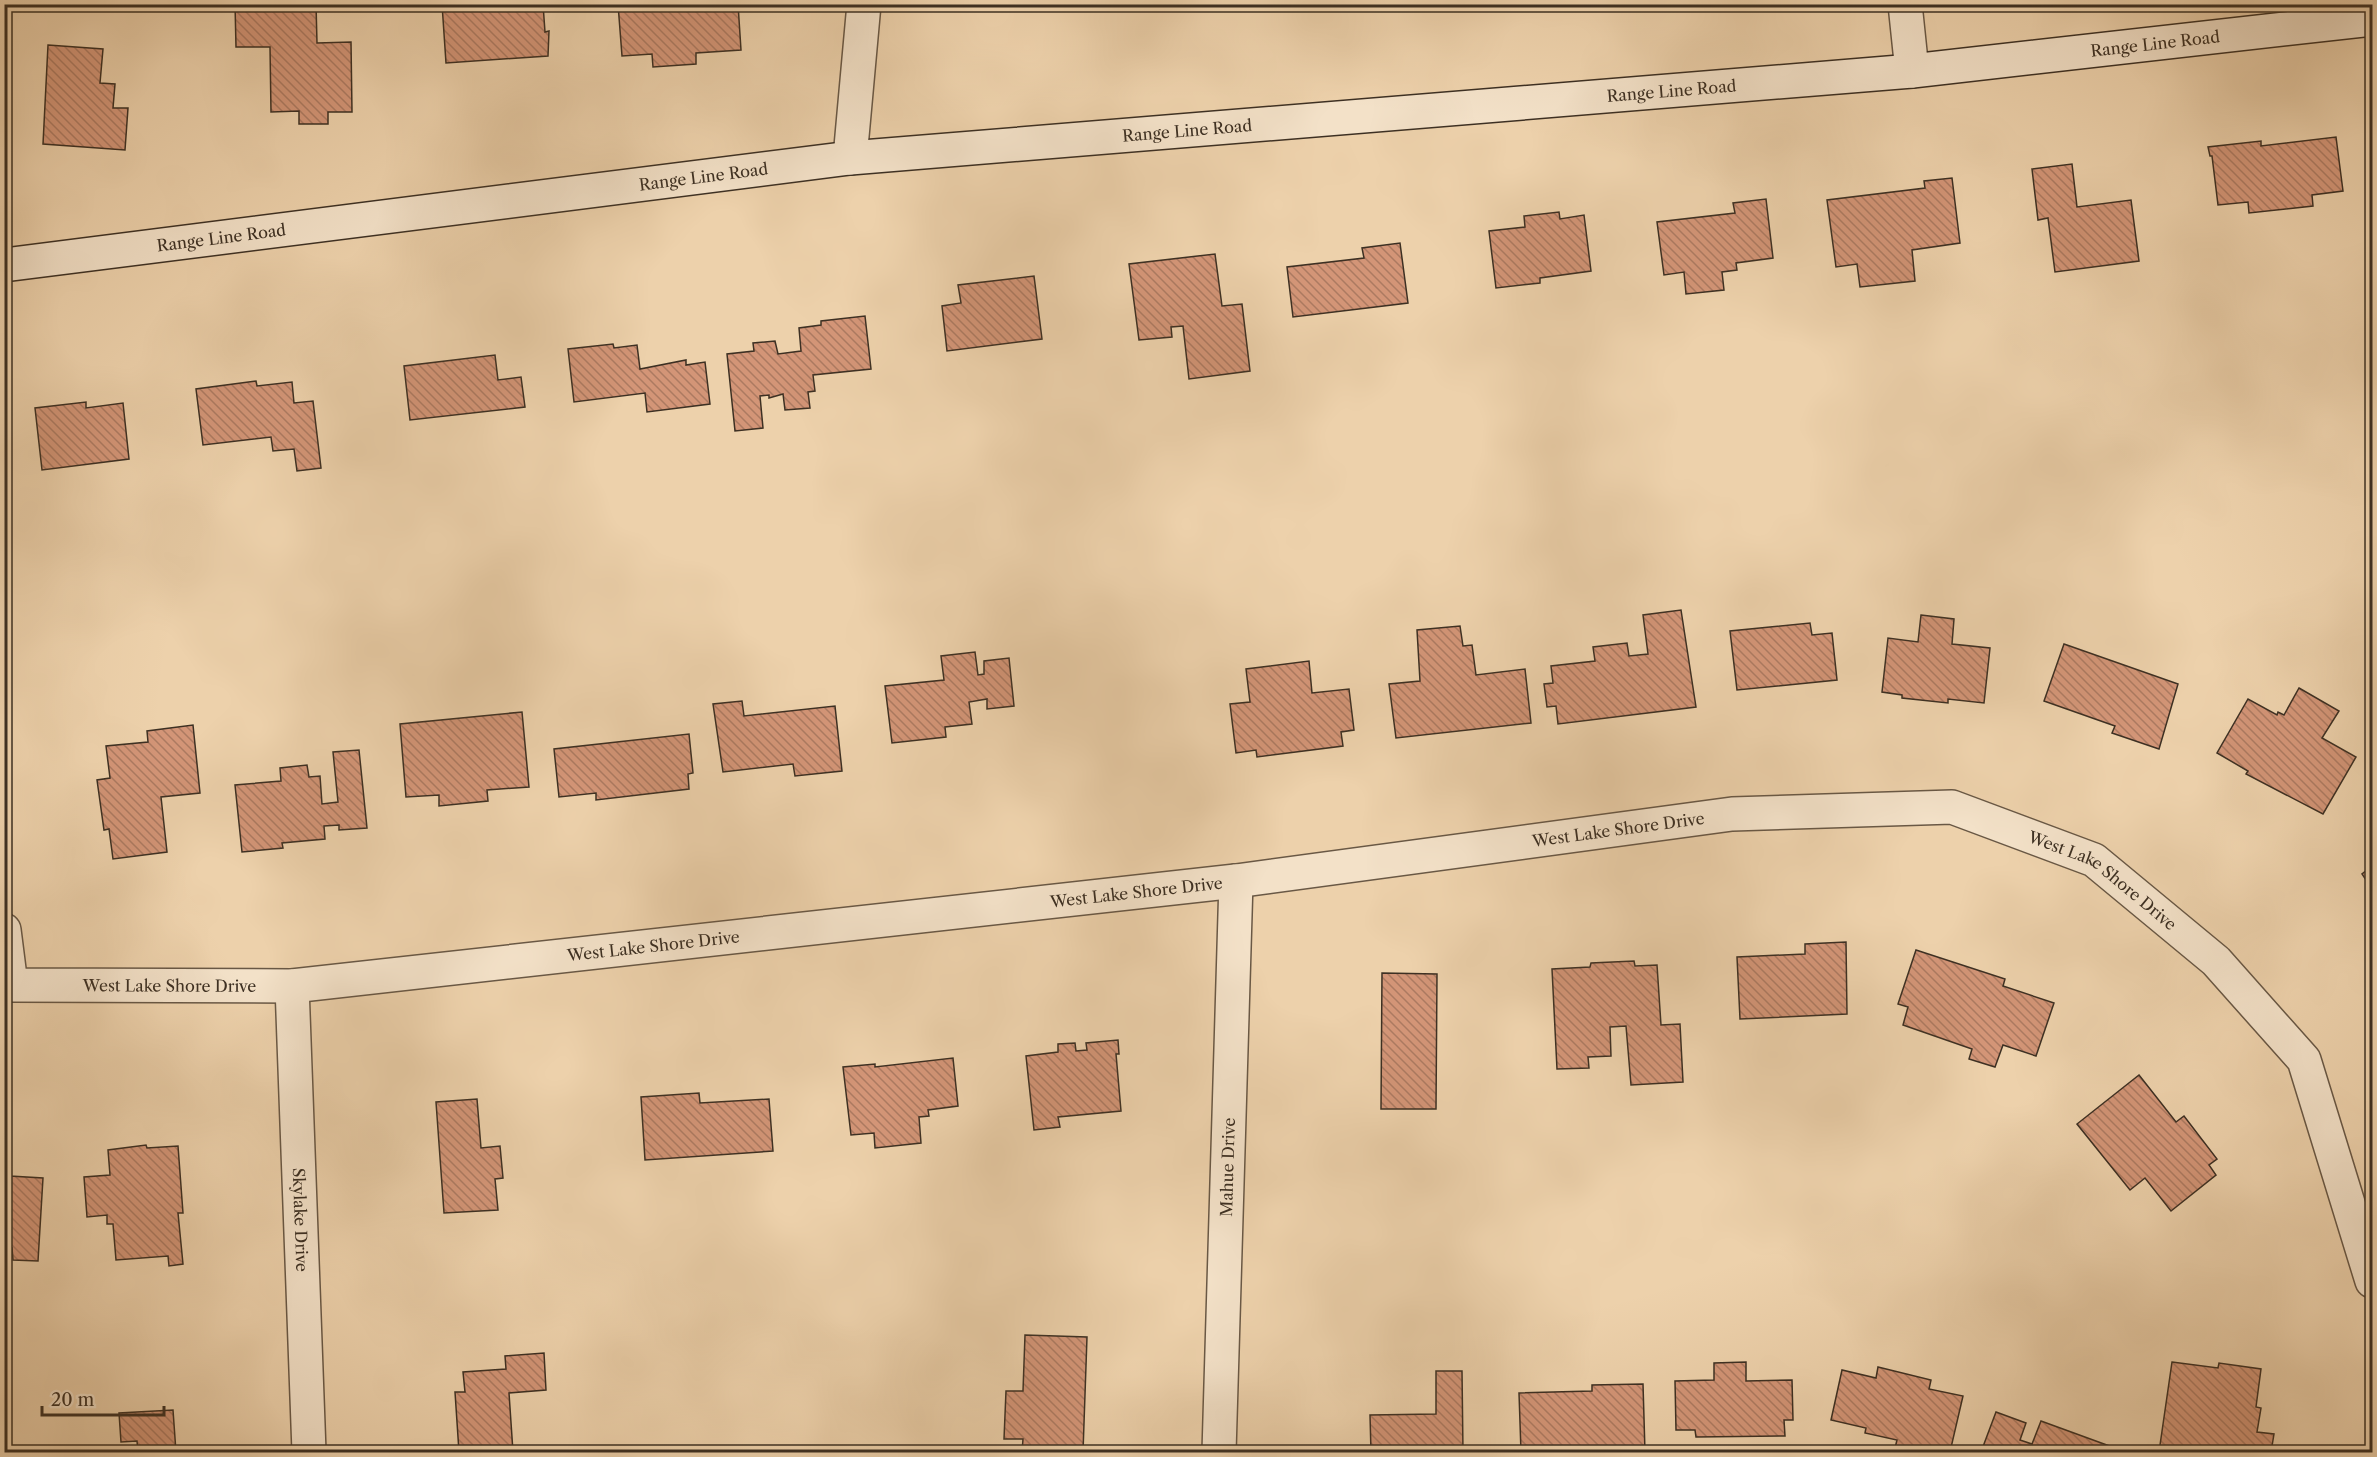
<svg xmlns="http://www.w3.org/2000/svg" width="2377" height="1457" font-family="'Libre Caslon Text',serif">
<defs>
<pattern id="building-back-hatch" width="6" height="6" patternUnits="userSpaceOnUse" patternTransform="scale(1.5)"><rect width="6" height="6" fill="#d39577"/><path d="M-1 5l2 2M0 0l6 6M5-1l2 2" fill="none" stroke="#ac7a61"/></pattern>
</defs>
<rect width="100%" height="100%" fill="#edd1ab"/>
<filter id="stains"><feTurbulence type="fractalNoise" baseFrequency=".00333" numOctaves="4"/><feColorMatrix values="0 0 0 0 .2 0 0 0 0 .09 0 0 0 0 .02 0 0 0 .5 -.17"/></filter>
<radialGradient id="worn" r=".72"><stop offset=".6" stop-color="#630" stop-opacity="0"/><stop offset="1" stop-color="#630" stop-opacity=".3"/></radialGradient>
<g fill="url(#building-back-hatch)" stroke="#3d3023" stroke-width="1.5">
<polygon points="235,4 316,4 317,43 351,42 352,112 328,112 328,124 299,124 299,111 271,112 270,47 236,47"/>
<polygon points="442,4 543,4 545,32 549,31 548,56 446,63"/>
<polygon points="618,4 738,4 741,50 696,53 696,64 653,67 652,54 622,56"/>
<polygon points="48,45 103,49 100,83 115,84 113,108 128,108 125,150 43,144"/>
<polygon points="2336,137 2343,191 2312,195 2313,206 2249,213 2248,202 2218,205 2212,156 2210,156 2208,147 2261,141 2261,146"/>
<polygon points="2072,164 2077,207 2131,200 2139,261 2055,272 2048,218 2038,220 2032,169"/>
<polygon points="1952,178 1960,243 1912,250 1915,281 1860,287 1857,264 1836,267 1827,200 1925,188 1924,181"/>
<polygon points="1766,199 1773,258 1736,263 1737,270 1722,272 1724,290 1686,294 1684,272 1664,275 1657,222 1735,213 1733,203"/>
<polygon points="1559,212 1560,219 1584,215 1591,271 1540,278 1540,283 1496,288 1489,231 1525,227 1524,216"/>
<polygon points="1400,243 1408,303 1293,317 1287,267 1364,258 1362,248"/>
<polygon points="1215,254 1222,306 1242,304 1250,371 1189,379 1183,326 1171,327 1172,337 1139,340 1129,264"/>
<polygon points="1034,276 1042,339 947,351 942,306 961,303 958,285"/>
<polygon points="865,316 871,369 813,375 815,391 808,392 810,408 785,410 783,394 769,398 769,395 760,396 763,428 735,431 727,354 754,351 753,343 775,341 778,354 801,351 799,328 821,325 821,321"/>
<polygon points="613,344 614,348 637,345 640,369 686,360 686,365 705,362 710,404 647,412 645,393 574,402 568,349"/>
<polygon points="495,355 498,380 521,377 525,407 410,420 404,366"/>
<polygon points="256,381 257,386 292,382 294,403 313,401 321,468 297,471 294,449 273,451 271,437 203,445 196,389"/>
<polygon points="86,402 86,408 123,403 129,459 42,470 35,408"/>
<polygon points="1681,610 1696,707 1558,724 1556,706 1547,707 1544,684 1553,683 1551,666 1595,661 1593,647 1627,643 1629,656 1648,654 1643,615"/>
<polygon points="1921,615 1954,619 1952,644 1990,648 1984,703 1948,699 1948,703 1902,698 1902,695 1882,692 1888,638 1918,642"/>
<polygon points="1810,623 1812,635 1832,633 1837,680 1737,690 1730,631"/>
<polygon points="1460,626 1463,646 1472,645 1476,675 1525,669 1531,723 1396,738 1389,684 1420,681 1417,630"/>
<polygon points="2064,644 2178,684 2159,749 2112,733 2115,726 2044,701"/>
<polygon points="975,652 978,675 984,674 984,661 1009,658 1014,706 987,709 987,699 969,702 972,724 945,727 946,737 892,743 885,686 944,680 941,656"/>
<polygon points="1309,661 1312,693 1349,689 1354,730 1341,732 1343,746 1257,757 1256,750 1236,753 1230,704 1250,702 1246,669"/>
<polygon points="2299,688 2339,711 2322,738 2356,757 2323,814 2246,774 2248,771 2217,753 2248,699 2277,715 2278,712 2284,715"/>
<polygon points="742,701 744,716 835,706 842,771 795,776 793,764 723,772 713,704"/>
<polygon points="522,712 529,787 487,790 488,801 439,806 439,795 406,797 400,724"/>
<polygon points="193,725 200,793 161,797 167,852 113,859 109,829 104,830 97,780 110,778 106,746 148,742 147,731"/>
<polygon points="689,734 693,773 688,774 689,789 596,800 596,793 559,797 554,749"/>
<polygon points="359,750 367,828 339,830 339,825 324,826 325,839 282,843 283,848 242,852 235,785 281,781 280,768 307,765 309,777 320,776 322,804 338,802 333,752"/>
<polygon points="2372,866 2372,889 2362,874"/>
<polygon points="1846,942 1847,1014 1740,1019 1737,957 1805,954 1805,944"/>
<polygon points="1916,950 2005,979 2003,986 2054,1003 2036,1056 2003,1045 1995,1067 1969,1059 1972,1049 1903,1025 1908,1007 1898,1004"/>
<polygon points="1634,961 1635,966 1657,965 1661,1025 1680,1024 1683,1082 1631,1085 1626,1026 1610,1027 1611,1056 1588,1057 1589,1068 1557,1069 1552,969 1590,967 1591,963"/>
<polygon points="1382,973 1437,974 1436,1109 1381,1109"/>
<polygon points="1118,1040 1119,1054 1116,1054 1121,1111 1058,1117 1060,1127 1034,1130 1026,1056 1058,1052 1058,1044 1075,1043 1076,1051 1087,1050 1086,1043"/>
<polygon points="953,1058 958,1106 928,1110 929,1116 919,1117 921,1143 875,1148 874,1133 851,1135 843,1067 875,1064 875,1067"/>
<polygon points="2139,1075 2176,1122 2184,1116 2217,1159 2209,1165 2216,1175 2171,1211 2145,1178 2130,1190 2077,1124"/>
<polygon points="699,1093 700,1103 769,1099 773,1151 645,1160 641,1097"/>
<polygon points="477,1099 481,1148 500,1146 503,1178 495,1179 498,1210 444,1213 436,1102"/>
<polygon points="146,1145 147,1148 178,1146 183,1213 178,1213 183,1264 169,1266 168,1256 116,1260 113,1224 107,1224 107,1215 87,1217 84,1177 110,1175 108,1150"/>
<polygon points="4,1170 10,1170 10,1176 43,1178 38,1261 13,1260 12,1248 4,1248"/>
<polygon points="1025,1335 1087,1337 1083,1452 1022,1452 1023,1439 1004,1439 1006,1391 1023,1391"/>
<polygon points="544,1353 546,1390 509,1393 513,1452 459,1452 455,1392 465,1392 463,1372 506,1369 505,1356"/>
<polygon points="1746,1362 1746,1381 1792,1380 1793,1420 1784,1420 1785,1436 1696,1437 1695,1430 1676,1430 1675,1381 1714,1380 1714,1363"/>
<polygon points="2172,1362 2218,1368 2219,1363 2261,1369 2256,1407 2261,1408 2257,1432 2274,1434 2271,1452 2159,1452"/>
<polygon points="1878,1367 1931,1380 1929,1389 1963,1396 1950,1452 1917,1446 1915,1452 1895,1448 1897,1440 1865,1433 1866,1428 1831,1420 1842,1370 1876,1378"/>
<polygon points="1436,1371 1462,1371 1463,1452 1371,1452 1370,1415 1436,1414"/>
<polygon points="1643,1384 1645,1452 1521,1452 1519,1393 1592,1391 1592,1385"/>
<polygon points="173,1410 176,1452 138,1452 137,1441 121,1442 119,1413"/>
<polygon points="1996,1412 2026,1423 2020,1440 2032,1444 2041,1421 2126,1452 1981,1452"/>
</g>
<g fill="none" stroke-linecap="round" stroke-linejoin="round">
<g stroke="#695845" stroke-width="36">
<g id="street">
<polyline points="1905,4 1912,71"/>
<polyline points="850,158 864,4"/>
<path id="s1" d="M4,930L11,985L292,986L1236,881L1732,814L1952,807L2094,860L2216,961L2304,1060L2372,1281"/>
<path id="s2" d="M292,986L309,1452"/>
<path id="s3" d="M1219,1452L1236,881"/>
</g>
</g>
<g stroke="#3d3023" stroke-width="36">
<g id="secondary">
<path id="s4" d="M4,265L850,158L1912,71L2372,19"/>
</g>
</g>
<use href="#street" stroke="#f3e1c8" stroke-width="33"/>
<use href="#secondary" stroke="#f3e1c8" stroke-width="33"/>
</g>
<g text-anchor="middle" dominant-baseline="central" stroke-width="5" stroke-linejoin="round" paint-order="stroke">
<g font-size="16" fill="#3d3023" stroke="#f3e1c8">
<text stroke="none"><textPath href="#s4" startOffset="2163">Range Line Road</textPath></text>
<text stroke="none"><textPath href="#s4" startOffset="1677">Range Line Road</textPath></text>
<text stroke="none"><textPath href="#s4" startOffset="1191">Range Line Road</textPath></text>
<text stroke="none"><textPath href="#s4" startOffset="705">Range Line Road</textPath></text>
<text stroke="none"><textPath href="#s4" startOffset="219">Range Line Road</textPath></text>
<text stroke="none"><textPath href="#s1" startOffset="1672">West Lake Shore Drive</textPath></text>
<text stroke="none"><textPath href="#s1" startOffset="2176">West Lake Shore Drive</textPath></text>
<text stroke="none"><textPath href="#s1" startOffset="1186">West Lake Shore Drive</textPath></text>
<text stroke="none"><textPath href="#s1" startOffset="700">West Lake Shore Drive</textPath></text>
<text stroke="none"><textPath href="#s1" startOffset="214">West Lake Shore Drive</textPath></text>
<text stroke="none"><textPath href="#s3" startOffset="285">Mahue Drive</textPath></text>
<text stroke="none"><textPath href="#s2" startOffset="234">Skylake Drive</textPath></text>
</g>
</g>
<rect width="2377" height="1457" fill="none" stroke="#edd1ab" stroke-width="24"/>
<rect x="6" y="6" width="2365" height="1445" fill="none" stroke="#3d3023" stroke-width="3"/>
<rect x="12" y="12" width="2353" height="1433" fill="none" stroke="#3d3023" stroke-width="1.5"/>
<path d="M42 1406v9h122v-9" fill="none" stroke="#3d3023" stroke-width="3"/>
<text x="51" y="1406" font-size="18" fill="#3d3023" stroke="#f3e1c8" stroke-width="4.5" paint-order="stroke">20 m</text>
<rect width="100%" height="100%" filter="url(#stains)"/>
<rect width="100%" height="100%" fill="url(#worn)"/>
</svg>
